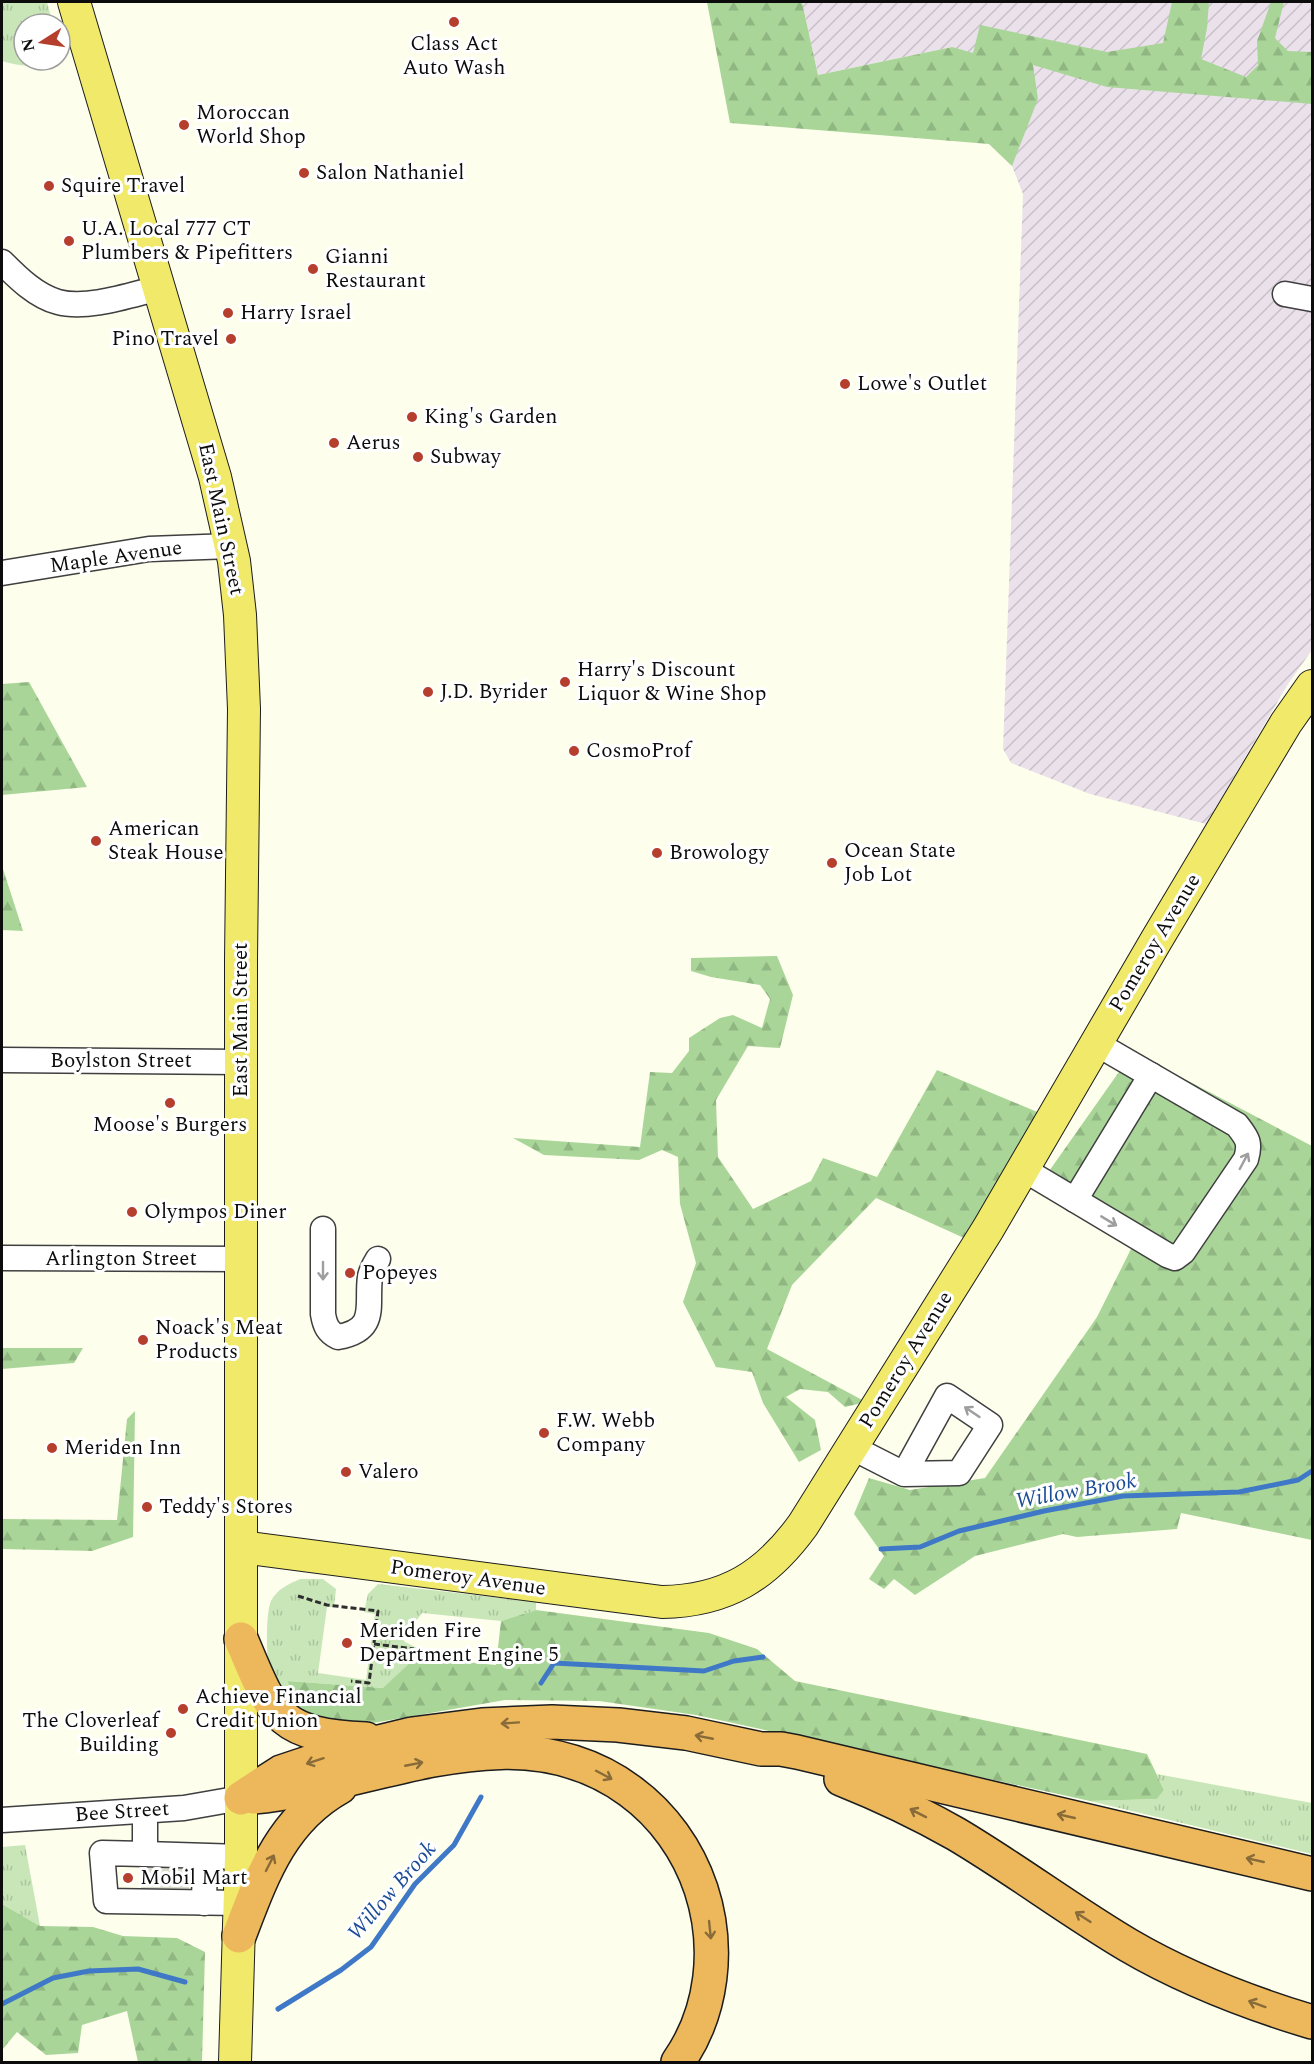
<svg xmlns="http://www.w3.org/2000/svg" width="1314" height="2064" font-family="Spectral,serif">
<defs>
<pattern id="industrial-furrows" width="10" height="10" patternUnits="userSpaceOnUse" patternTransform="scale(1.5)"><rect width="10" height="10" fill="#ebe1ea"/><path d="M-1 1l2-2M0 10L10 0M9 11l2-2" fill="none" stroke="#c8c0c8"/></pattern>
<pattern id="grass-tufts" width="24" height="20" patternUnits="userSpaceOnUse" patternTransform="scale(1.5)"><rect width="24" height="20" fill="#c8e6b8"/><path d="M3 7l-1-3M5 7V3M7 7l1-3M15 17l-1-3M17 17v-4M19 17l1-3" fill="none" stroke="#abc49d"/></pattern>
<pattern id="forest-firs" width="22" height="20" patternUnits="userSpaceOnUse" patternTransform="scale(1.5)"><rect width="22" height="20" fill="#a9d698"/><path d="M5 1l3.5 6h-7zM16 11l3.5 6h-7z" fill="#90b682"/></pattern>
</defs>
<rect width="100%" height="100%" fill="#fefeed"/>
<polygon fill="url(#industrial-furrows)" points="802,2 1312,2 1312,650 1288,684 1206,824 1090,794 1011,763 1003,749 1023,194 1012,166 989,144 952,47 818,75"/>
<g fill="url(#grass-tufts)">
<path d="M2,2H47L53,24H24V60H60V47L64,60C42,67 23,68 2,61Z"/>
<path d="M300,1579H323L336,1589L334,1607H327L318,1673L366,1680L375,1614L364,1612L368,1594L378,1584L536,1602V1610L501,1621L422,1613L414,1624L401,1631L400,1636L405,1642L417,1648L416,1657L384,1688L288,1681L323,1722L300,1721C291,1709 278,1696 272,1683C266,1670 265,1613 271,1601C277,1589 289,1584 300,1579Z"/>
<polygon points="1157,1774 1312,1803 1312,1854 1090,1801 1157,1799 1164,1790"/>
<polygon points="25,1845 40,1926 2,1904 2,1847"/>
</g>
<g fill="url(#forest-firs)">
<polygon points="707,2 802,2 818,75 952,47 973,53 980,25 1107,52 1163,43 1172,2 1209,2 1207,28 1201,59 1246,77 1258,65 1257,41 1271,2 1284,2 1275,38 1288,51 1312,52 1312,104 1107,87 1033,65 1038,99 1012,166 989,144 730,123"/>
<polygon points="29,682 87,787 2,795 2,684"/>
<polygon points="2,866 23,931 2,930"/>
<polygon points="777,956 793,995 780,1048 748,1046 716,1100 718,1157 753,1209 811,1181 823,1158 877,1177 937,1070 1042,1114 964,1238 876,1198 792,1285 767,1349 866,1402 845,1407 828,1392 800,1389 786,1397 815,1420 821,1450 799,1462 763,1403 752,1372 716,1367 683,1302 696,1263 680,1204 678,1157 662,1150 639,1160 544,1155 513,1138 640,1147 650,1072 672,1073 689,1051 689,1038 720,1018 733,1015 762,1028 770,999 760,985 711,977 691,971 691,958"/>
<polygon points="1133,1052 1312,1146 1312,1540 1181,1513 1177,1529 1077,1537 1063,1534 975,1556 915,1595 894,1579 884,1589 869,1579 884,1556 854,1514 869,1478 910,1490 985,1478 1097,1317 1136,1239 1047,1174"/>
<polygon points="2,1348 83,1348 74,1363 2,1369"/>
<polygon points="135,1411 133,1537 92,1551 2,1549 2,1519 117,1520 127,1419"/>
<polygon points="536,1610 709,1633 757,1649 795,1681 1147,1754 1164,1790 1157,1799 1090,1801 696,1715 599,1701 505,1700 356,1726 323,1722 292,1701 288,1681 383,1688 416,1657 496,1665 501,1621"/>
<polygon points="2,1904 40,1926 93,1927 123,1936 177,1938 205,1952 202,2062 138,2062 127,2011 82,2025 78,2053 46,2055 17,2032 2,2050"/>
</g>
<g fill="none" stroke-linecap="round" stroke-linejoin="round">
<g stroke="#3f78c6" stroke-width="5">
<polyline points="881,1549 920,1547 959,1531 1044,1511 1123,1496 1239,1492 1298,1480 1312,1471"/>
<polyline points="541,1683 554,1663 704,1671 734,1661 763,1657"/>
<polyline points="2,2004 53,1978 89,1971 138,1969 185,1982"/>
<polyline points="278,2009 341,1970 371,1947 415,1884 454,1845 481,1797"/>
</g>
<g stroke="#dadacb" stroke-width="24" stroke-dasharray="24 12" stroke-linecap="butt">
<polyline points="153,1891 154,1865"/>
<polyline points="177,1891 177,1865"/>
</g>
<g stroke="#3f3f3f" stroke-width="27">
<g id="minor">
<path d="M2,262C18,278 36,296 58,302C87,310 130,295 159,288"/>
<polyline points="1285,294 1312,299"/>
<polyline points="2,573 149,549 231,546"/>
<polyline points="2,1060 240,1062"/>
<path d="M1023,1169L1167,1255L1175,1258L1183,1252L1246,1159C1251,1142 1247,1138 1237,1125L1097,1044"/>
<polyline points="1075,1200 1151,1075"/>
<path d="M323,1229V1314C325,1326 328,1332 338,1337C379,1330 366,1305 370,1277C371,1270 375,1264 378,1259"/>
<polyline points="2,1258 240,1259"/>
<polyline points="851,1447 904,1474 959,1473 990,1425 947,1396 904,1474"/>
<polyline points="145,1811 145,1854 102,1853 106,1901 240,1903"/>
<polyline points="2,1820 184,1808 241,1798"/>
<polyline points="145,1854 241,1857"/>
<polyline points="204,1903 205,1857"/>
</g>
</g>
<g stroke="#1d1d1d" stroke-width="34">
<g id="major">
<polyline points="74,2 215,477 234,561 240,615 244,709 241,959 241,1857 235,2062"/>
<path d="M241,1547L662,1602C726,1601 766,1576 803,1525L988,1229L1157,939L1286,723L1312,686"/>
</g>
</g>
<g stroke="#1d1d1d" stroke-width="36">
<g id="highway">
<path d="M241,1639C273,1715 277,1735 366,1739"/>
<path d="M841,1779C881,1795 919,1813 956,1834C1015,1869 1069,1910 1128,1945C1186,1979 1249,2003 1312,2022"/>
<path d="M253,1797C377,1786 515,1706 630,1791C663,1815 688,1850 701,1889C720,1947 713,2012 678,2062"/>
<polyline points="241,1798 281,1772 350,1749 412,1734 482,1725 552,1722 618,1725 686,1733 761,1749 781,1749 797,1752 1312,1874"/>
<path d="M239,1936C262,1876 281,1820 340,1787"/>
</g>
</g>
<g stroke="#2e2e2e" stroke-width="3" stroke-dasharray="6 3" stroke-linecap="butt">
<polyline points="298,1596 327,1605 378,1611 369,1683 351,1681"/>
<polyline points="374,1644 414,1649"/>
</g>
<use href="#minor" stroke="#fff" stroke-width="24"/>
<use href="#major" stroke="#f1e969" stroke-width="32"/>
<use href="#highway" stroke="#edb85c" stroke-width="33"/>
</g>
<defs><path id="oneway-shaft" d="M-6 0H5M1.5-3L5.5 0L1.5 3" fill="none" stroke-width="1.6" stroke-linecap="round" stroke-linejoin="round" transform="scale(1.5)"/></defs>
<g stroke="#9e9e9e">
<use href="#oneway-shaft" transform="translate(1244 1161) rotate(-62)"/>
<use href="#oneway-shaft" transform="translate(1109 1221) rotate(31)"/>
<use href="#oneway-shaft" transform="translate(323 1271) rotate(90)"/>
<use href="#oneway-shaft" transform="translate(972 1412) rotate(-146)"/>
</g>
<g stroke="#886b38">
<use href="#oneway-shaft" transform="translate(510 1723) rotate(176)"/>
<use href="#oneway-shaft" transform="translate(704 1737) rotate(-169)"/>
<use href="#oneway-shaft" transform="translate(315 1761) rotate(162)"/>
<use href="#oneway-shaft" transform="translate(414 1764) rotate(-11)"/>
<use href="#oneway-shaft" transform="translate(604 1775) rotate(28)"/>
<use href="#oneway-shaft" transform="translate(918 1813) rotate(-153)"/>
<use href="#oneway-shaft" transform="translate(1066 1816) rotate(-167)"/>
<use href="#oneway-shaft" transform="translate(1255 1860) rotate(-167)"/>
<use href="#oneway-shaft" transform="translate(270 1863) rotate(-63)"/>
<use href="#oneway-shaft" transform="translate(1083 1917) rotate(-147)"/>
<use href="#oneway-shaft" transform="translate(710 1930) rotate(84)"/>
<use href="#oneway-shaft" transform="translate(1257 2004) rotate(-160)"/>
</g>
<g fill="#b53e2c" stroke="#fff" stroke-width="2">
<circle cx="454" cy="22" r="6"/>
<circle cx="184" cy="125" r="6"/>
<circle cx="304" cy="173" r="6"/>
<circle cx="49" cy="186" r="6"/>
<circle cx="69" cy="241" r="6"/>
<circle cx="313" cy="269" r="6"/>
<circle cx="228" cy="313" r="6"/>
<circle cx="231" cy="339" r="6"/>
<circle cx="845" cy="384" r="6"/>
<circle cx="412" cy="417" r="6"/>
<circle cx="334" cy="443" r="6"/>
<circle cx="418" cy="457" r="6"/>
<circle cx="565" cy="682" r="6"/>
<circle cx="428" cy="692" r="6"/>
<circle cx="574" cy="751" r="6"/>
<circle cx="96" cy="841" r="6"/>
<circle cx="657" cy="853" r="6"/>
<circle cx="832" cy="863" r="6"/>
<circle cx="170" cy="1103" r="6"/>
<circle cx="132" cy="1212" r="6"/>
<circle cx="350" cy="1273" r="6"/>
<circle cx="143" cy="1340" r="6"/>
<circle cx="544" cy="1433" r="6"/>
<circle cx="52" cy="1448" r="6"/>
<circle cx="346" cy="1472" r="6"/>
<circle cx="147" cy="1507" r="6"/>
<circle cx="347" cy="1643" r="6"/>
<circle cx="183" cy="1709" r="6"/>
<circle cx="171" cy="1733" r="6"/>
<circle cx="128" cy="1878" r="6"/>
</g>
<g text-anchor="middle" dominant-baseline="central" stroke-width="6" stroke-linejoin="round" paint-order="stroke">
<g font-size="21" fill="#0c0c0c" stroke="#fff" text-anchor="start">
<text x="454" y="44" text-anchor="middle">Class Act<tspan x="454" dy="24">Auto Wash</tspan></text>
<text x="196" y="113">Moroccan<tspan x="196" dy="24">World Shop</tspan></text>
<text x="316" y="173">Salon Nathaniel</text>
<text x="61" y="186">Squire Travel</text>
<text x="81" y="229">U.A. Local 777 CT<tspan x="81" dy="24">Plumbers &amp; Pipefitters</tspan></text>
<text x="325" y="257">Gianni<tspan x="325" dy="24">Restaurant</tspan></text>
<text x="240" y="313">Harry Israel</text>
<text x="219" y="339" text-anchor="end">Pino Travel</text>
<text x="857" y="384">Lowe's Outlet</text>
<text x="424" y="417">King's Garden</text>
<text x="346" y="443">Aerus</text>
<text x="430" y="457">Subway</text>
<text x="577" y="670">Harry's Discount<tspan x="577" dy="24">Liquor &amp; Wine Shop</tspan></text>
<text x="440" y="692">J.D. Byrider</text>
<text x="586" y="751">CosmoProf</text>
<text x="108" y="829">American<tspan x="108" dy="24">Steak House</tspan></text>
<text x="844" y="851">Ocean State<tspan x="844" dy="24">Job Lot</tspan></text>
<text x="669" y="853">Browology</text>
<text x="170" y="1125" text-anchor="middle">Moose's Burgers</text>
<text x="144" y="1212">Olympos Diner</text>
<text x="362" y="1273">Popeyes</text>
<text x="155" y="1328">Noack's Meat<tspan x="155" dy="24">Products</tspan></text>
<text x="556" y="1421">F.W. Webb<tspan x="556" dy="24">Company</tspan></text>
<text x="64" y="1448">Meriden Inn</text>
<text x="358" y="1472">Valero</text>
<text x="159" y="1507">Teddy's Stores</text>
<text x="359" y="1631">Meriden Fire<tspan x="359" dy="24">Department Engine 5</tspan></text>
<text x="195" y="1697">Achieve Financial<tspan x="195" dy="24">Credit Union</tspan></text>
<text x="159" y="1721" text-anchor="end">The Cloverleaf<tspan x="159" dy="24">Building</tspan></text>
<text x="140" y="1878">Mobil Mart</text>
</g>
<g font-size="21" fill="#0c0c0c" stroke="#fff">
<text transform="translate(221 519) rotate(78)">East Main Street</text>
<text transform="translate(116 557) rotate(-8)">Maple Avenue</text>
<text transform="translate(1155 943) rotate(-59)">Pomeroy Avenue</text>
<text transform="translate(241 1020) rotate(-90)">East Main Street</text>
<text x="121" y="1061">Boylston Street</text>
<text x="121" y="1259">Arlington Street</text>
<text transform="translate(906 1360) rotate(-58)">Pomeroy Avenue</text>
<text transform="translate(468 1578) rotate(8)">Pomeroy Avenue</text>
<text transform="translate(122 1812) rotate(-4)">Bee Street</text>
</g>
<g font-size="22" font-style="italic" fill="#1c4c97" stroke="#fff">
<text transform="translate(1076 1491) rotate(-10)">Willow Brook</text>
<text transform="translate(392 1891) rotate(-49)">Willow Brook</text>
</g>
</g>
<rect width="1314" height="2064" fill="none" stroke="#0c0c0c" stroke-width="6"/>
<g transform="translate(42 42) rotate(258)"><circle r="28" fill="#ffffff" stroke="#9e9e9e" stroke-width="1.5"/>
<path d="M0-4.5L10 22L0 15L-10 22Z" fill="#b53e2c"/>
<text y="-9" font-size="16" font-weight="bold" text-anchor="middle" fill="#0c0c0c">N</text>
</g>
</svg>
